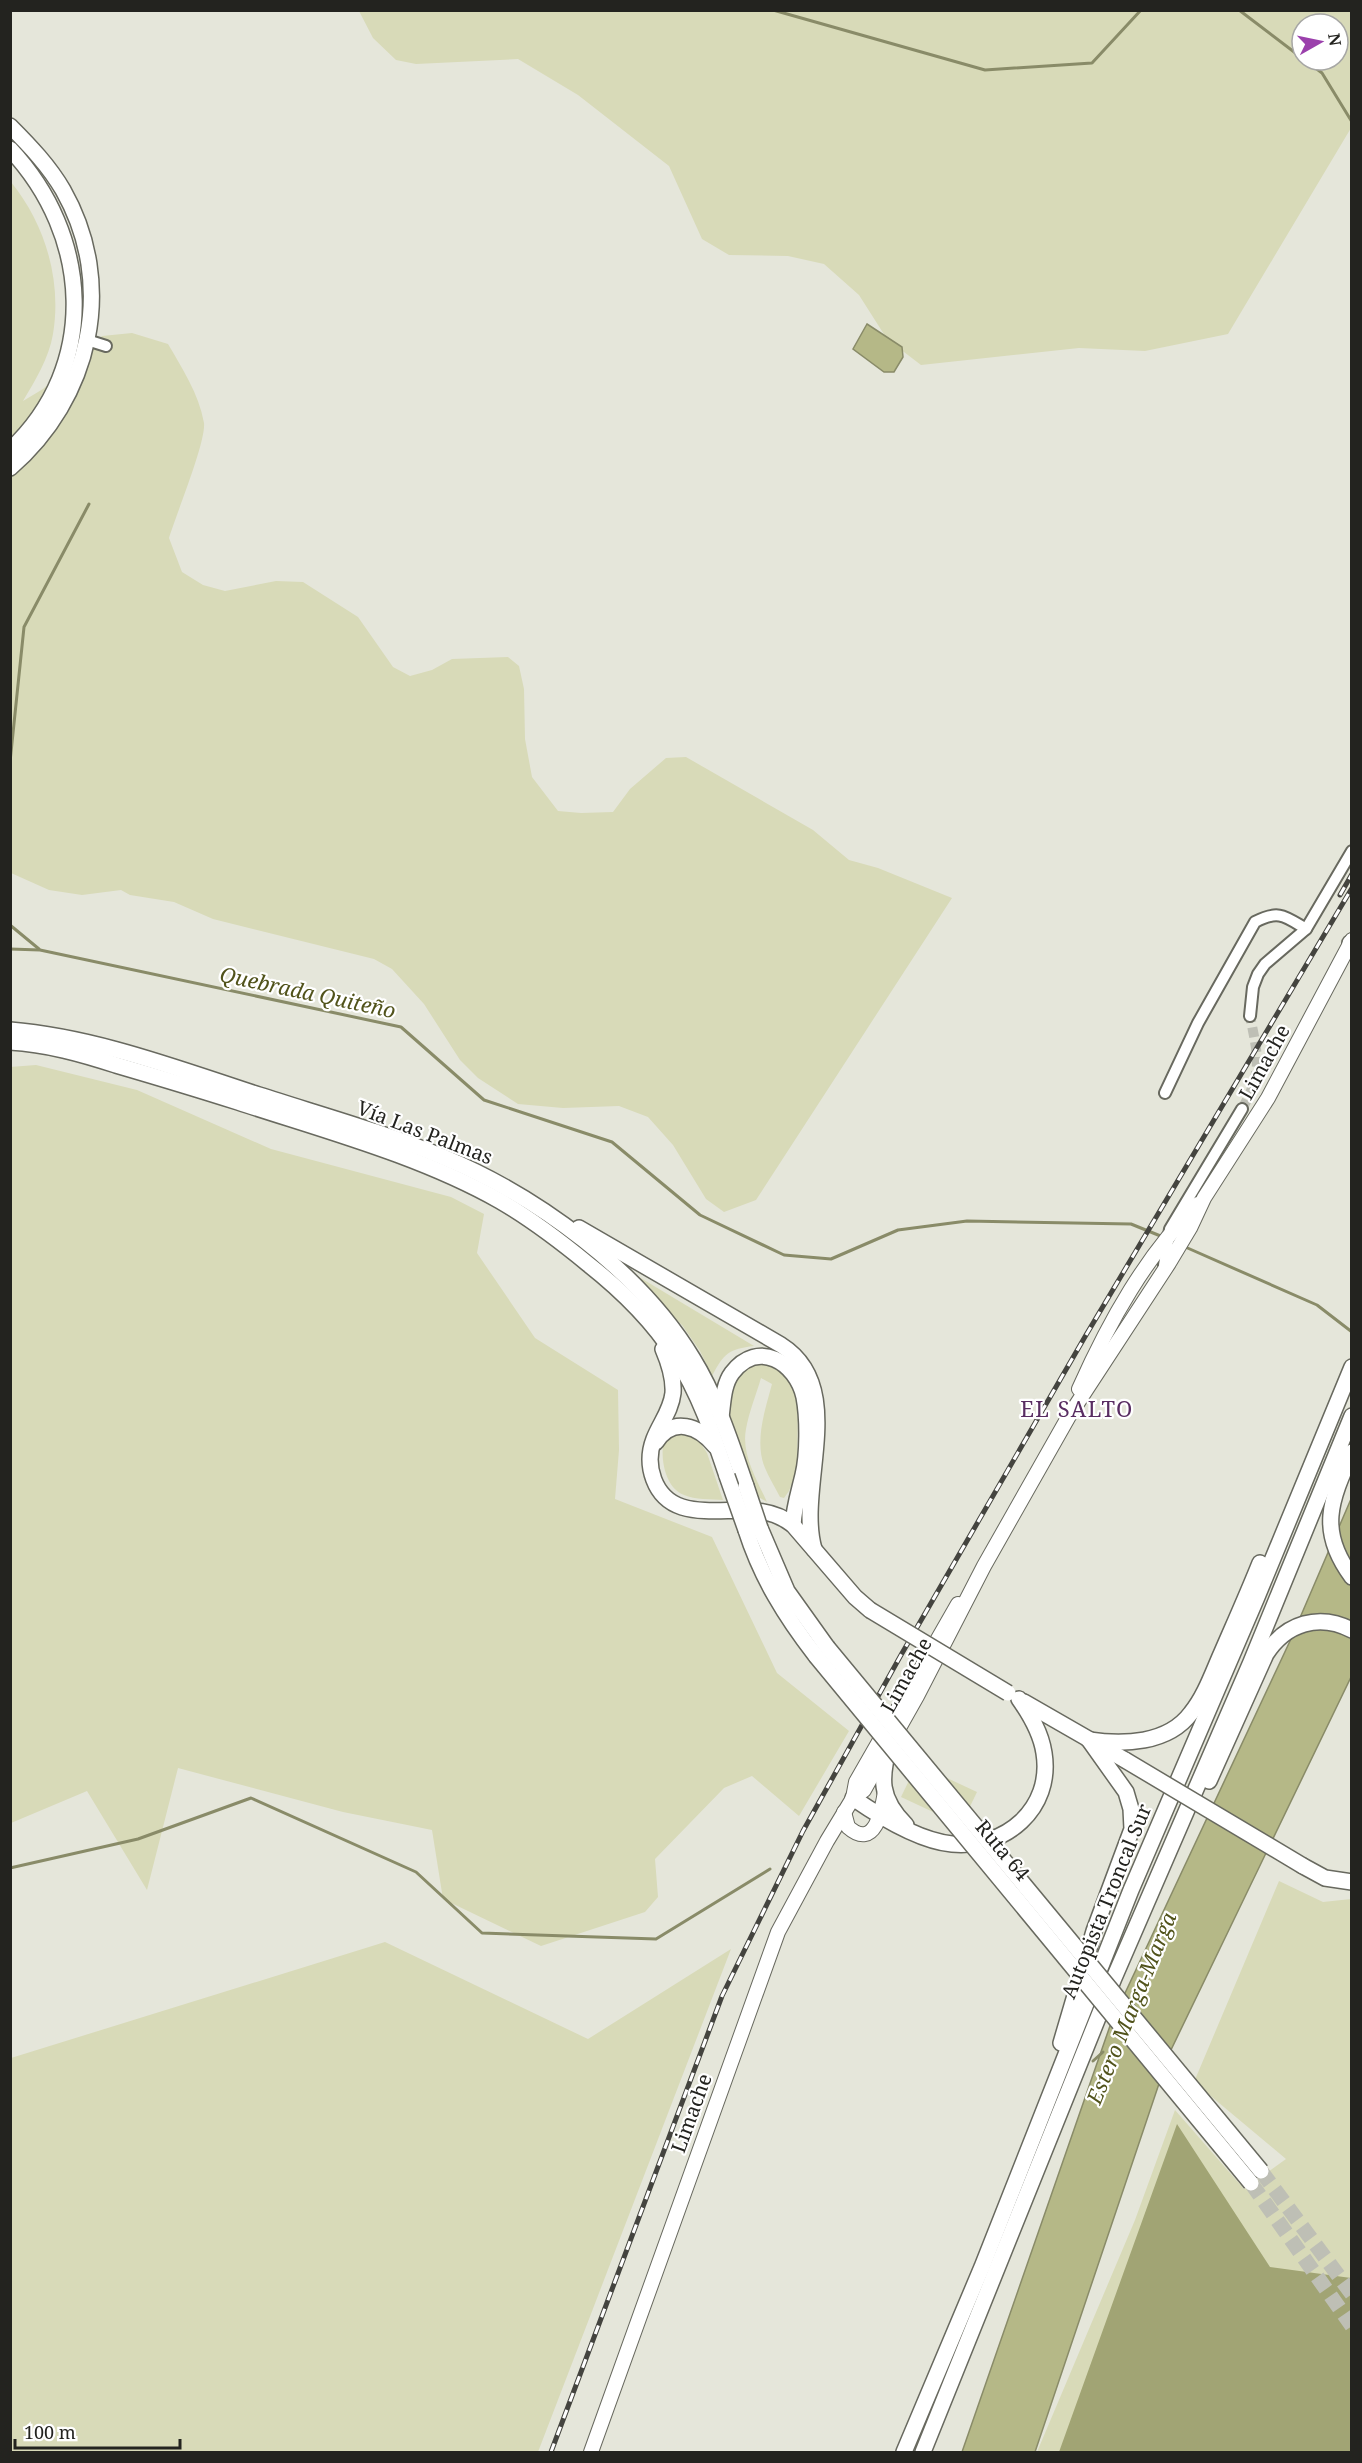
<svg xmlns="http://www.w3.org/2000/svg" width="1362" height="2463" font-family="'Noto Serif',serif">
<rect width="100%" height="100%" fill="#e5e6da"/>
<g fill="#d8dab8" fill-rule="evenodd">
<path d="M359,11H1351V128L1228,334L1145,351L1079,348L921,365L887,339L859,295L824,264L788,256L729,255L702,239L669,166L578,95L518,59L416,64L396,60L373,38ZM1302,24H1338V60H1302Z"/>
<path d="M11,182C45,224 62,280 53,334C49,358 35,381 23,401L43,389L102,336L132,333L168,344C182,368 199,394 204,423C206,442 176,515 169,538L182,572L203,585L225,591L276,581L303,582L358,617L393,667L410,676L432,670L452,659L508,657L519,666L524,689L525,739L532,777L558,811L581,813L613,812L630,789L666,758L686,757L813,830L849,860L878,868L952,898L756,1200L724,1212L706,1199L673,1145L648,1117L619,1106L563,1108L518,1104L478,1078L460,1060L424,1004L392,969L374,959L213,919L174,902L130,895L121,890L82,895L49,890L11,873Z"/>
<polygon points="36,1065 137,1090 271,1149 451,1197 484,1214 477,1253 535,1338 618,1390 619,1450 615,1499 712,1537 777,1673 849,1731 799,1816 752,1776 724,1788 655,1859 658,1897 645,1912 541,1946 443,1899 432,1830 343,1812 178,1768 147,1890 87,1791 11,1823 10,1067"/>
<path d="M619,1265L754,1346C729,1349 724,1353 712,1376L700,1351L682,1325Z"/>
<path d="M771,1362L791,1379L798,1402L797,1469L789,1491L784,1498L780,1497C775,1487 769,1478 765,1468C754,1442 765,1410 772,1384L761,1378C756,1395 749,1412 746,1429C741,1454 757,1480 767,1502L755,1495C740,1454 697,1370 771,1362Z"/>
<path d="M683,1433L698,1439L707,1453L723,1500C711,1499 695,1500 684,1495C666,1488 661,1462 663,1445L673,1436Z"/>
<polygon points="917,1764 977,1792 961,1825 901,1797"/>
<polygon points="1279,1881 1323,1902 1351,1899 1351,2452 1037,2452 1135,2220 1175,2110 1244,2189 1286,2159 1194,2082"/>
<polygon points="385,1942 588,2039 731,1949 538,2452 11,2452 11,2058"/>
</g>
<polygon fill="#a1a474" points="1177,2124 1270,2267 1351,2278 1352,2449 1349,2452 1059,2452"/>
<g fill="#b5b887" stroke="#898b68" stroke-width="1.5">
<polygon points="867,324 902,347 903,357 894,372 884,372 853,349"/>
<polygon points="1351,1499 1351,1677 1169,2054 1035,2452 962,2452 1111,2023 1290,1641"/>
</g>
<g fill="none" stroke-linecap="round" stroke-linejoin="round">
<g stroke="#898b68" stroke-width="3">
<polyline points="773,10 985,70 1092,63 1141,10"/>
<polyline points="1239,10 1302,58"/>
<polyline points="1305,60 1322,73 1352,122"/>
<polyline points="10,762 24,627 89,504"/>
<polyline points="10,925 39,949"/>
<polyline points="10,949 40,950 401,1027 484,1100 612,1142 700,1215 784,1255 831,1259 898,1230 967,1221 1131,1224 1163,1237"/>
<polyline points="1183,1246 1317,1305 1352,1332"/>
<polyline points="10,1868 138,1839 251,1798 416,1872 482,1933 656,1939 770,1869"/>
<polyline points="1093,2061 1103,2052"/>
</g>
<path stroke="#bebfb5" stroke-width="10" stroke-dasharray="10 5" stroke-linecap="butt" d="M1242,1109C1263,1072 1258,1056 1250,1016"/>
<g stroke="#bebfb5" stroke-width="15" stroke-dasharray="15 8" stroke-linecap="butt">
<polyline points="1261,2171 1352,2294"/>
<polyline points="1251,2183 1352,2326"/>
</g>
<g stroke="#68695f" stroke-width="14">
<g id="minor">
<polyline points="87,340 106,346"/>
<polyline points="1250,1016 1253,987 1258,974 1265,964 1306,929 1352,851"/>
<path d="M1165,1093L1198,1023L1255,922C1279,909 1286,917 1306,929"/>
<polyline points="1164,1265 1170,1229 1242,1109"/>
</g>
</g>
<g stroke="#68695f" stroke-width="16">
<g id="major">
<path d="M1079,1389C1109,1322 1146,1255 1198,1204"/>
<polyline points="853,1798 856,1782 958,1604"/>
<path d="M844,1812L848,1827C875,1851 882,1810 885,1792"/>
<polyline points="591,2452 778,1932 827,1841 853,1798 864,1790 917,1696 984,1566 1069,1416 1169,1263 1190,1228 1204,1198 1268,1098 1352,940"/>
</g>
</g>
<g stroke="#68695f" stroke-width="18">
<g id="highway">
<path d="M10,126C30,146 49,166 63,190C117,285 91,398 10,468"/>
<path d="M10,149C91,235 100,366 10,450"/>
<polyline points="1350,943 1352,943"/>
<path d="M10,1030C95,1037 179,1069 259,1095C321,1115 383,1132 443,1157C537,1196 640,1271 693,1359C717,1398 731,1443 746,1486"/>
<path d="M10,1042C47,1044 82,1054 116,1065C157,1077 197,1089 238,1102C323,1130 421,1156 500,1201C531,1219 560,1241 588,1264C621,1290 652,1320 675,1356C699,1393 713,1434 727,1476"/>
<path d="M579,1228L781,1345C849,1388 796,1487 814,1549"/>
<path d="M663,1349C669,1363 674,1377 673,1393C671,1411 660,1423 654,1439C644,1465 654,1498 682,1507C719,1518 761,1499 793,1525L855,1597L870,1610"/>
<path d="M721,1417C723,1403 723,1385 732,1373C758,1339 796,1362 804,1397C808,1418 808,1454 803,1475C799,1492 794,1507 793,1525"/>
<path d="M656,1442C673,1416 699,1426 715,1446"/>
<path d="M1352,1452C1331,1500 1317,1530 1352,1577"/>
<polyline points="760,1528 787,1591 827,1647"/>
<path d="M746,1530C761,1577 785,1616 816,1656"/>
<polyline points="1024,1702 1125,1760"/>
<path d="M1089,1740C1123,1745 1168,1744 1191,1713C1205,1696 1213,1672 1222,1652C1235,1622 1248,1593 1260,1563"/>
<path d="M890,1743C880,1778 879,1798 906,1825"/>
<path d="M1209,1781L1266,1654C1286,1623 1319,1613 1352,1630"/>
<path d="M853,1798C879,1816 920,1841 952,1844C1005,1849 1053,1809 1044,1753C1041,1733 1031,1716 1019,1699"/>
<polyline points="1303,1866 1325,1878 1352,1882"/>
<polyline points="1061,2043 1094,1931 1132,1829 1131,1809 1126,1792 1089,1740"/>
<polyline points="904,2452 982,2267 1131,1890 1257,1597 1352,1367"/>
<polyline points="923,2452 1114,1978 1251,1662 1352,1416"/>
</g>
</g>
<use href="#minor" stroke="#fff" stroke-width="10"/>
<use href="#major" stroke="#fff" stroke-width="14"/>
<use href="#highway" stroke="#fff" stroke-width="15"/>
<g stroke="#44443f" stroke-width="5">
<g id="rail">
<polyline points="1340,895 1352,874"/>
<polyline points="551,2452 722,1996 803,1831 901,1655 1086,1335 1352,888"/>
</g>
</g>
<use href="#rail" stroke="#fff" stroke-width="3" stroke-dasharray="9" stroke-linecap="butt"/>
<g stroke="#68695f" stroke-width="18" stroke-linecap="butt">
<g id="highway-bridge">
<polyline points="727,1476 746,1530"/>
<polyline points="746,1486 760,1528"/>
<polyline points="870,1610 1008,1693"/>
<polyline points="827,1647 1261,2171"/>
<polyline points="816,1656 1251,2183"/>
<polyline points="1125,1760 1303,1866"/>
</g>
</g>
<use href="#highway-bridge" stroke="#fff" stroke-width="15"/>
</g>
<g text-anchor="middle" dominant-baseline="central" stroke-width="4.5" stroke-linejoin="round" paint-order="stroke">
<g font-size="20" fill="#23231f" stroke="#fff">
<text transform="translate(1264 1062) rotate(-61)">Limache</text>
<text transform="translate(425 1132) rotate(21)">Vía Las Palmas</text>
<text transform="translate(906 1675) rotate(-61)">Limache</text>
<text transform="translate(1003 1850) rotate(50)">Ruta 64</text>
<text transform="translate(1106 1901) rotate(-68)">Autopista Troncal Sur</text>
<text transform="translate(691 2113) rotate(-70)">Limache</text>
</g>
<g font-size="21" font-style="italic" fill="#51531b" stroke="#fff">
<text transform="translate(308 992) rotate(12)">Quebrada Quiteño</text>
<text transform="translate(1131 2008) rotate(-68)">Estero Marga-Marga</text>
</g>
<g font-size="22" letter-spacing="1.5" fill="#592d62" stroke="#fff">
<text x="1077" y="1408">EL SALTO</text>
</g>
</g>
<rect width="1362" height="2463" fill="none" stroke="#23231f" stroke-width="24"/>
<g transform="translate(1320 42) rotate(81)"><circle r="28" fill="#ffffff" stroke="#a7a7a5" stroke-width="1.5"/>
<path d="M0-4.5L10 22L0 15L-10 22Z" fill="#9b40ac"/>
<text y="-9" font-size="16" font-weight="bold" text-anchor="middle" fill="#23231f">N</text>
</g>
<path d="M15 2439v9h165v-9" fill="none" stroke="#23231f" stroke-width="3"/>
<text x="24" y="2439" font-size="18" fill="#23231f" stroke="#ffffff" stroke-width="4.5" paint-order="stroke">100 m</text>
</svg>
